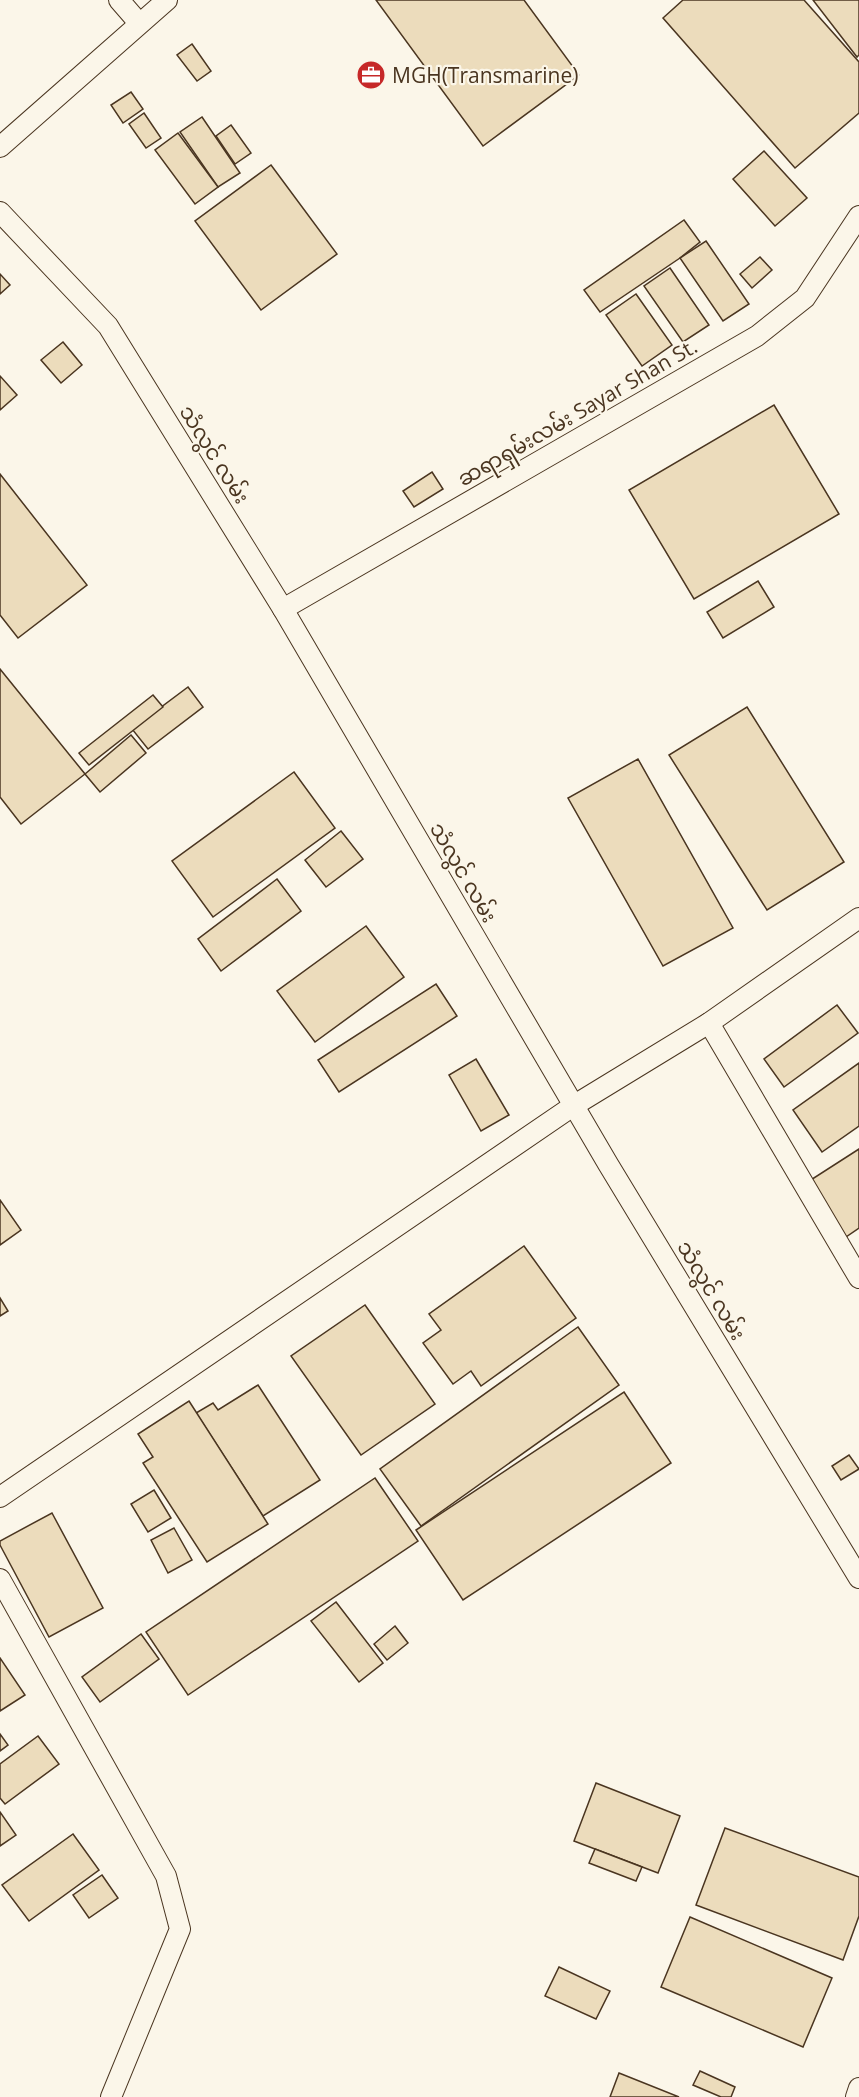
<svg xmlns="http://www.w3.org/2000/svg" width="859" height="2097" font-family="'Open Sans','Noto Sans Myanmar',sans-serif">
<rect width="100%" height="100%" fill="#fbf6e9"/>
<g fill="#ecdcbc" stroke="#4a3520" stroke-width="1.5">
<polygon points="376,0 524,0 579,75 483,146"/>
<polygon points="683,0 804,0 859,62 859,113 795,168 663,18"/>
<polygon points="813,0 859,0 859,55 857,57"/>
<polygon points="192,44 211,71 197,81 177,55"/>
<polygon points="131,92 143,109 123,123 111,105"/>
<polygon points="144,113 161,138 146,148 129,124"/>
<polygon points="202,117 240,173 218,187 180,132"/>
<polygon points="231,125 251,153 235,164 216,136"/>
<polygon points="178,133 218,187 195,204 155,150"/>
<polygon points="764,151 807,198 775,226 733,179"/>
<polygon points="271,165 337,254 261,310 195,221"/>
<polygon points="684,220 700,242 680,258 600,312 584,290"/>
<polygon points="706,241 749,304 723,321 680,258"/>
<polygon points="760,257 772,270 752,288 740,274"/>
<polygon points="670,268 709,325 683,342 644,286"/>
<polygon points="0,274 10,285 0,294"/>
<polygon points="636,294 672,345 642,366 606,315"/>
<polygon points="63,342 82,365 61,383 41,360"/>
<polygon points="0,376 17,395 0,410"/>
<polygon points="774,405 839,514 694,599 629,490"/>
<polygon points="432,472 443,489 414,507 403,491"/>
<polygon points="0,474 87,585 18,638 0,615"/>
<polygon points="758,581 774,607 723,638 707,612"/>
<polygon points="0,669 85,774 21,824 0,797"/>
<polygon points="188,687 203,707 148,749 132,729"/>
<polygon points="153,695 163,707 89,765 79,753"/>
<polygon points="747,707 844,862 767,910 669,755"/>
<polygon points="131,735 146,753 100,792 85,774"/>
<polygon points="638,759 733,928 663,966 568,798"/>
<polygon points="294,772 335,828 213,917 172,861"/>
<polygon points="341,831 363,859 326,887 305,860"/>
<polygon points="277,879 301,911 221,971 198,939"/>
<polygon points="366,926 404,977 315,1042 277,991"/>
<polygon points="436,984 457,1016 339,1092 318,1060"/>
<polygon points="837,1005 858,1033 784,1087 764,1059"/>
<polygon points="476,1059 509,1115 481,1131 449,1075"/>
<polygon points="859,1063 859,1126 822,1152 793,1110"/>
<polygon points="859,1149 859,1228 843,1239 806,1183"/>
<polygon points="0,1200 21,1230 0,1245"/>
<polygon points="524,1246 576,1318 481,1386 471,1371 453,1384 423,1343 441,1330 429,1314"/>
<polygon points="0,1298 8,1311 0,1316"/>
<polygon points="365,1305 435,1404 361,1455 291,1356"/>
<polygon points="578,1327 619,1385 421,1526 380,1469"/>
<polygon points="258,1385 320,1480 263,1516 196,1413 213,1403 218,1410"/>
<polygon points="624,1392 671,1463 463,1600 416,1530"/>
<polygon points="189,1401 268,1524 207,1562 143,1463 153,1457 138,1434"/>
<polygon points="849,1455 859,1469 841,1480 832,1466"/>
<polygon points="375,1478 418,1541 188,1695 146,1632"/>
<polygon points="154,1490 171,1518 148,1532 131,1504"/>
<polygon points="52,1513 103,1608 49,1637 0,1545 0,1541"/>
<polygon points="174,1528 192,1560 168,1573 151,1540"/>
<polygon points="336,1602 383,1663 359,1682 311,1621"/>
<polygon points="395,1626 408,1643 387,1660 374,1644"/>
<polygon points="141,1634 159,1659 100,1702 82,1677"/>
<polygon points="0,1658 25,1695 0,1711"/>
<polygon points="0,1734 8,1745 0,1751"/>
<polygon points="38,1736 59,1764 5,1804 0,1798 0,1764"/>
<polygon points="596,1783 680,1816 658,1873 574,1841"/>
<polygon points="0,1812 16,1835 0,1846"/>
<polygon points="725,1828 859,1877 859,1916 843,1960 696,1905"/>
<polygon points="73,1834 99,1870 29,1921 2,1885"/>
<polygon points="595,1849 642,1867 636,1881 589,1863"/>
<polygon points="102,1875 118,1898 89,1918 73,1895"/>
<polygon points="690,1917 832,1978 803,2047 661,1987"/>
<polygon points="559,1967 610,1991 596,2019 545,1996"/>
<polygon points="700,2071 735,2087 731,2097 721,2097 693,2085"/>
<polygon points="619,2073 679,2097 610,2097"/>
</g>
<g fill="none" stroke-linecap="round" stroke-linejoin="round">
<g stroke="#4a3520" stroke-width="22">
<g id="minor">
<polyline points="119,0 139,23"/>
<polyline points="0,147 167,0"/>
<polyline points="0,212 108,326 283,609 608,1164 859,1578"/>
<polyline points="283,609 757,336 805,298 859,216"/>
<polyline points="709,1023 859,1278"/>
<polyline points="0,1497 573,1106 709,1023 859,918"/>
<polyline points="0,1579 166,1876 180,1929 111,2097"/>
<polyline points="856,2097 859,2088"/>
</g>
</g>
<use href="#minor" stroke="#fbf6e9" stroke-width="20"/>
</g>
<defs>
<g id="office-disc" transform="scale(1.5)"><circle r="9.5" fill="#c62828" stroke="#fbf6e9"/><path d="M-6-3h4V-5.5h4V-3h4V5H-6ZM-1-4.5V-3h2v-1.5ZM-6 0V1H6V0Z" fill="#fff"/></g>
</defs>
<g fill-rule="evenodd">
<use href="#office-disc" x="371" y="75"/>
</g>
<g text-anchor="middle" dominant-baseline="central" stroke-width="4.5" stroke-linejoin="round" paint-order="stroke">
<g font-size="21" fill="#4a3520" stroke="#fbf6e9" text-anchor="start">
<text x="392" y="75">MGH(Transmarine)</text>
</g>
<g font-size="21" fill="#4a3520" stroke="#fbf6e9">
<text transform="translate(577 412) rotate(-30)">ဆရာရှမ်းလမ်း Sayar Shan St.</text>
<text transform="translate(215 454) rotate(58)">သံလွင် လမ်း</text>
<text transform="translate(464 872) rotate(60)">သံလွင် လမ်း</text>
<text transform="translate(712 1290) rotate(59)">သံလွင် လမ်း</text>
</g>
</g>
</svg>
